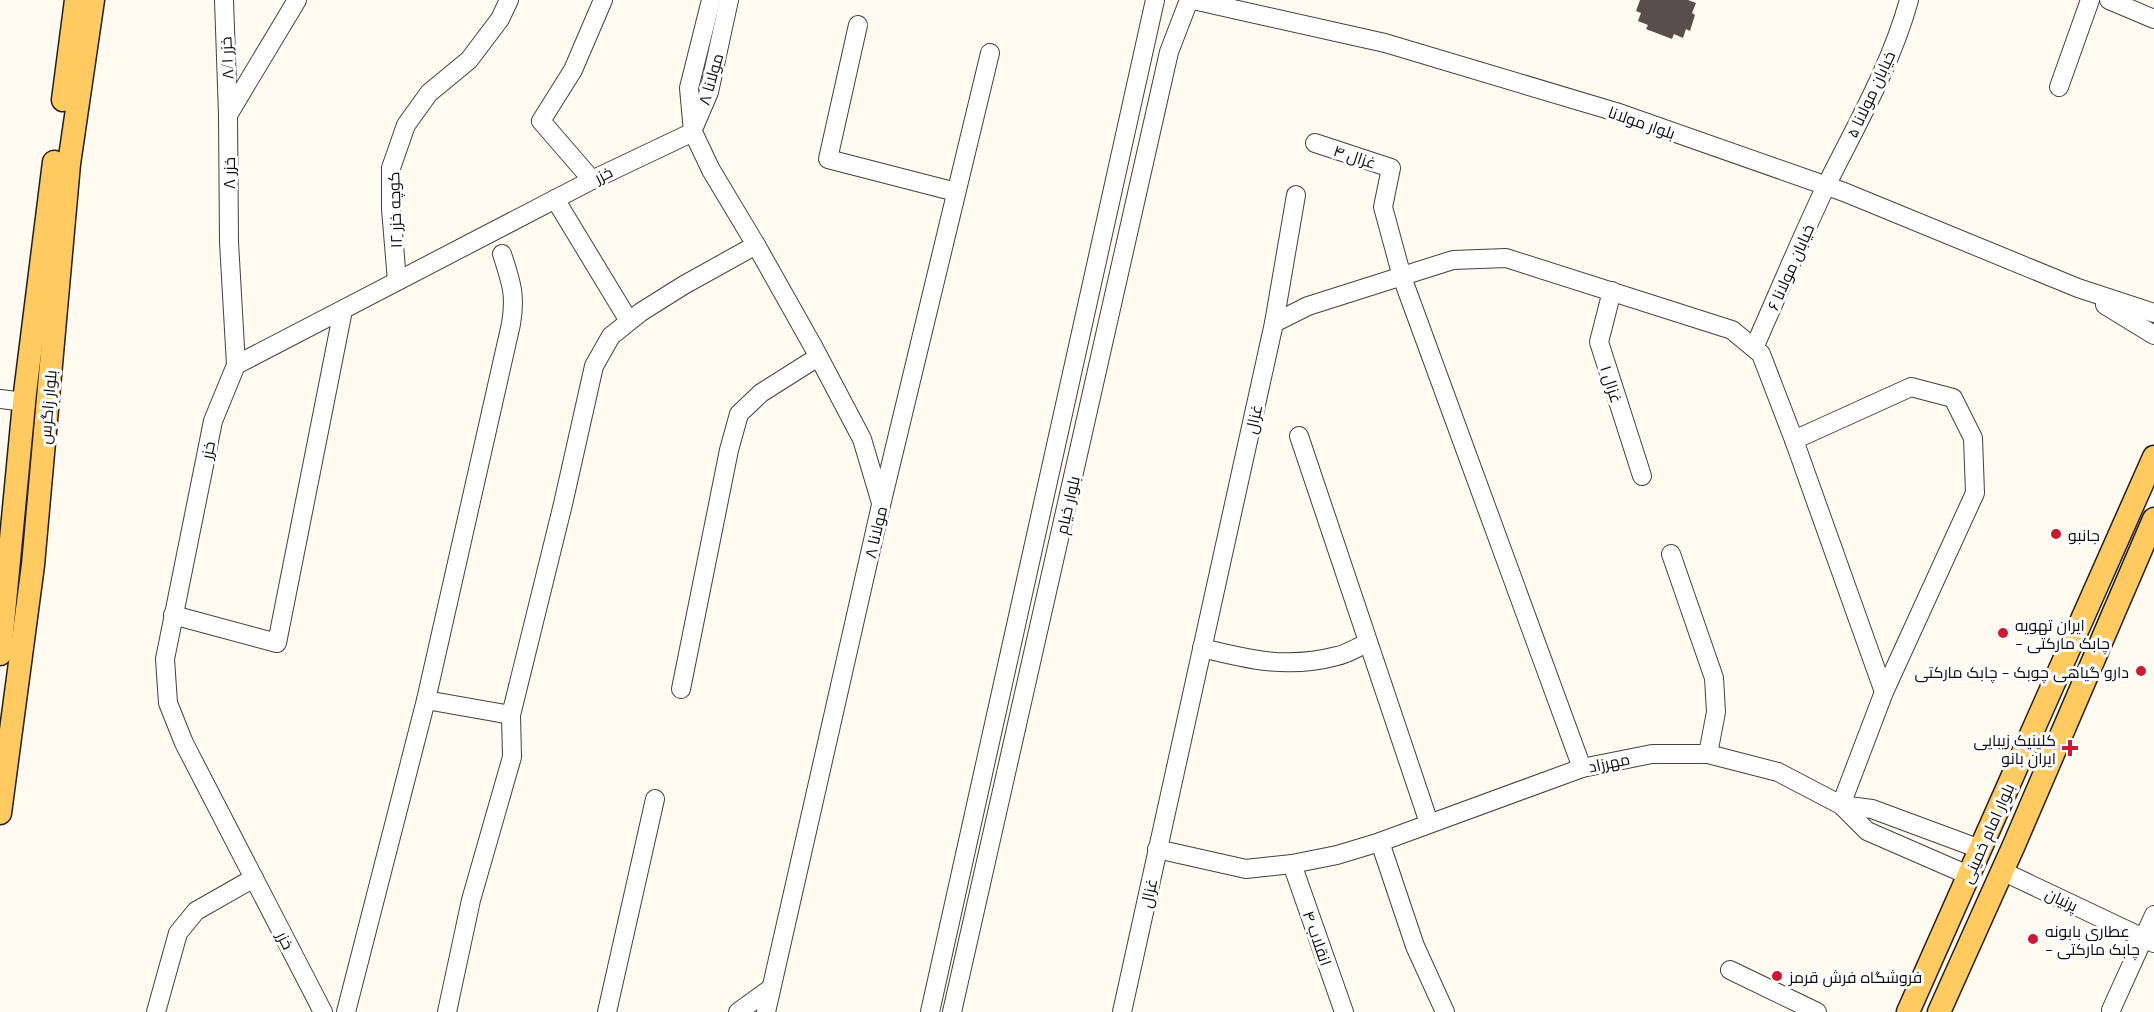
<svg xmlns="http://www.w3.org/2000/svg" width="2154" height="1012" font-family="'Playfair Display',Cairo,serif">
<rect width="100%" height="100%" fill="#fffbf0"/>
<polygon fill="#584e4a" points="1640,0 1688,0 1696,3 1692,13 1695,15 1690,31 1686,29 1683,38 1674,34 1672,39 1646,29 1648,25 1638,21 1641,13 1636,11"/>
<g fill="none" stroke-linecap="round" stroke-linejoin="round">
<g stroke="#414141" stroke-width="20">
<g id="minor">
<polyline points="224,0 228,115"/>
<polyline points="711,0 689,88 693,132 711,170 756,245 814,348 862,439 881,503"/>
<polyline points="1193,0 1385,43 1616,112 1844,192 2078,288 2154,313"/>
<polyline points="2109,0 2154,19"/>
<polyline points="858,25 828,159 956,192"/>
<polyline points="2059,87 2090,0"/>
<polyline points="694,127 709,92 729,0"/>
<polyline points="1315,143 1391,168 1383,207 1402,277 1582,768"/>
<polyline points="592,180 541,121 573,70 603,0"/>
<polyline points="555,199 629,321"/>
<polyline points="397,281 391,209 391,168 406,125 429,93 469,60 500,19 509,0"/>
<polyline points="1612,291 1599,342 1642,476"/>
<polyline points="2105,305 2154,335"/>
<polyline points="1274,323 1296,195"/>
<path d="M1754,348C1778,294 1801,238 1827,184C1857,124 1891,65 1909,0"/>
<polyline points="236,365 229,242 228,115 297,0"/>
<polyline points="0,399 25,402"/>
<polyline points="1299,436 1429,823"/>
<polyline points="1794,440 1911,387 1953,398 1973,438 1975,493 1884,692 1841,805"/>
<polyline points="1671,554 1714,678 1716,712 1708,754"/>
<polyline points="173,615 277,643 343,310"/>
<path d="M1202,648C1250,660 1288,669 1337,656C1347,654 1358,647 1367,643"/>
<polyline points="681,689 729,450 739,414 761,393 818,357"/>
<path d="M426,700L511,324C516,294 511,282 502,254"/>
<polyline points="1841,805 1872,809 1980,849"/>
<polyline points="1380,842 1415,946 1445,1012"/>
<polyline points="1157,849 1246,869 1292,864 1337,855 1380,842 1582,768 1652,754 1708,754 1778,772 1841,805 1867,831 1968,875"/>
<polyline points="1292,864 1344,1012"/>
<polyline points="2002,871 2154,943"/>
<polyline points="1730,970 1817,1012"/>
<polyline points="2111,1010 2154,915"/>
<polyline points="156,1012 178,933 196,911 254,878"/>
<polyline points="323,1012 184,743 168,703 165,659 213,421 236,365 592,180 693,132"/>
<polyline points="346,1012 426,700 511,715"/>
<polyline points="447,1012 471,900 512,757 511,715 563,504 594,366 611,336 641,312 684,285 756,245"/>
<polyline points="607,1012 655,799"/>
<polyline points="738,1012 770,989"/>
<polyline points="766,1012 881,505 990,53"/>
<polyline points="930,1012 1155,0"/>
<polyline points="952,1012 1169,52 1189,0"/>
<polyline points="1122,1012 1274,323 1308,306 1453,260 1506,258 1732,330 1761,354 1794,440 1884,692"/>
</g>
</g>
<g stroke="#1f1f1f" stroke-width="25">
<g id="major">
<polyline points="63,100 76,0"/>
<polyline points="0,654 25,393 54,162"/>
<polyline points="0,813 33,565 69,164 93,0"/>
<polyline points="1908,1012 2154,457"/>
<polyline points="1939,1012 2014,845 2154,519"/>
</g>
</g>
<use href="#minor" stroke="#fff" stroke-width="18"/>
<use href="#major" stroke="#ffca60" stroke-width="22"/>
</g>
<g fill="#cb1a32" stroke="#fff" stroke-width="2">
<circle cx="2056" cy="534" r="6"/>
<circle cx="2003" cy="633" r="6"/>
<circle cx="2141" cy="671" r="6"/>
<path d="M2067 739h6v6h6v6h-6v6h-6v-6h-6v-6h6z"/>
<circle cx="2033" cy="939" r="6"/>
<circle cx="1777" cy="976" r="6"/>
</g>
<g text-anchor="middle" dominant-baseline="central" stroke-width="6" stroke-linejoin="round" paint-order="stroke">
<g font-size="16" fill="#0e0e0e" stroke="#fff">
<text transform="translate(226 58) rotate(-93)">خزر ۸/۱</text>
<text transform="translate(710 79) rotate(-74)">مولانا ۸</text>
<text transform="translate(1870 94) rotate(-65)">خیابان مولانا ۵</text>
<text transform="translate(1642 122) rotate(19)">بلوار مولانا</text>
<text transform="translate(1355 156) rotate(18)">غزال ۴</text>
<text transform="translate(228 173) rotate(-90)">خزر ۸</text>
<text transform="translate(603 174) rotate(-27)">خزر</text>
<text transform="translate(394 210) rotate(-92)">کوچه خزر ۱۲</text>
<text transform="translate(1790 267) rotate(-66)">خیابان مولانا ۶</text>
<text transform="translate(1612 384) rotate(72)">غزال ۱</text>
<text transform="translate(47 407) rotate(-85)">بلوار زاگرس</text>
<text transform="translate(1253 419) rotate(-78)">غزال</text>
<text transform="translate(207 450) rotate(-79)">خزر</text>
<text transform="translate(1067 505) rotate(-77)">بلوار خیام</text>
<text transform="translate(875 532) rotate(-77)">مولانا ۸</text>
<text transform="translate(1609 762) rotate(-12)">مهرزاد</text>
<text transform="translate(1987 833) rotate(-66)">بلوار امام خمینی</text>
<text transform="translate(1148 893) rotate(-78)">غزال</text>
<text transform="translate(2062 899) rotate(25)">پرنیان</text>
<text transform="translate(1318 938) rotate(71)">انقلاب ۴</text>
<text transform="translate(286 940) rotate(63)">خزر</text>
</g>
<g font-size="16" fill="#0e0e0e" stroke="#fff" text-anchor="start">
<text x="2068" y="534">جانبو</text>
<text x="2015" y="624">ایران تهویه<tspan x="2015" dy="18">- چابک مارکتی</tspan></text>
<text x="2129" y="671" text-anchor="end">دارو گیاهی چوبک - چابک مارکتی</text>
<text x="2056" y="739" text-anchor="end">کلینیک زیبایی<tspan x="2056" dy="18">ایران بانو</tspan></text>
<text x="2045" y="930">عطاری بابونه<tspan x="2045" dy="18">- چابک مارکتی</tspan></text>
<text x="1789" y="976">فروشگاه فرش قرمز</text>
</g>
</g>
</svg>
